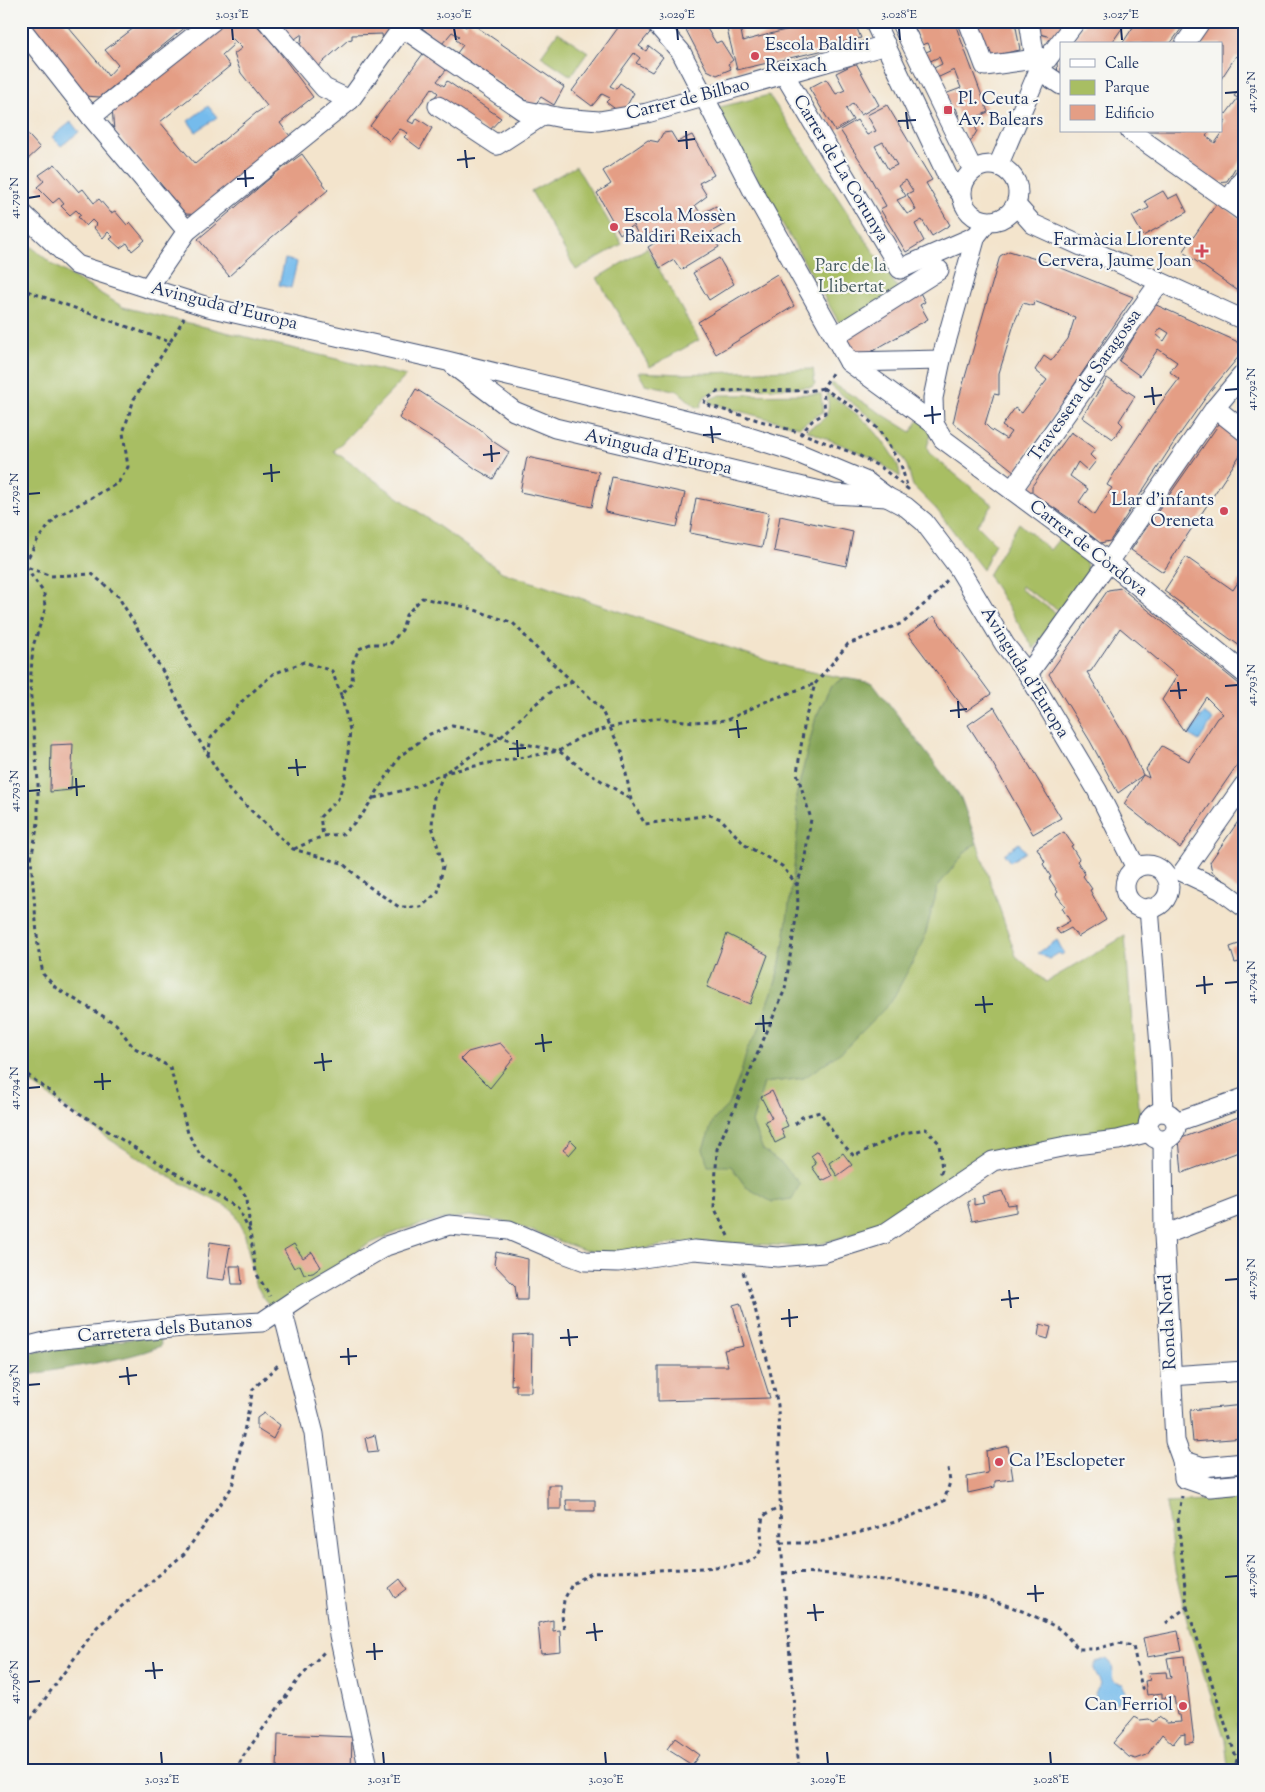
<svg xmlns="http://www.w3.org/2000/svg" width="1265" height="1792" font-family="'Sorts Mill Goudy',serif">
<rect width="100%" height="100%" fill="#f6f6f2"/>
<filter id="ink" filterUnits="userSpaceOnUse"><feTurbulence type="fractalNoise" baseFrequency=".02" numOctaves="2"/><feDisplacementMap in="SourceGraphic" scale="10" xChannelSelector="R" yChannelSelector="G"/><feConvolveMatrix kernelMatrix="1 2 1 2 8 2 1 2 1" color-interpolation-filters="sRGB"/></filter>
<filter id="wash" filterUnits="userSpaceOnUse"><feTurbulence type="fractalNoise" baseFrequency=".0096" numOctaves="4" result="noise"/><feDisplacementMap in="SourceGraphic" scale="20" xChannelSelector="R" yChannelSelector="G"/><feGaussianBlur stdDeviation="1.12" result="paint"/><feColorMatrix in="noise" values="0 0 0 0 0 0 0 0 0 0 0 0 0 0 0 0 0 1.4 0 .05"/><feComposite in="paint" operator="in"/></filter>
<g filter="url(#wash)">
<rect width="100%" height="100%" fill="#f3e4cc"/>
<g fill="#a8be63" stroke="#627660">
<polygon points="558,32 588,52 571,76 541,56"/>
<polygon points="769,95 899,290 841,326 716,108"/>
<polygon points="576,166 622,244 576,270 531,191"/>
<polygon points="21,238 52,264 123,307 406,376 334,451 502,572 787,667 844,678 831,686 816,717 796,797 798,825 794,869 783,949 776,981 758,1032 748,1048 741,1073 728,1105 713,1121 731,1166 746,1187 783,1165 763,1150 752,1123 764,1083 804,1078 923,943 938,886 967,850 977,843 1016,956 1046,982 1125,936 1140,1120 1129,1129 1041,1143 891,1222 811,1247 710,1242 676,1243 617,1254 584,1250 510,1223 470,1216 439,1220 401,1230 363,1247 273,1309 264,1299 255,1283 244,1231 233,1210 166,1175 109,1139 21,1076"/>
<polygon points="647,248 699,340 650,367 597,278"/>
<polygon points="813,369 815,384 812,387 719,390 705,396 700,408 696,407 678,391 645,384 638,372 683,374"/>
<polygon points="832,383 911,432 920,418 931,434 927,447 929,453 993,505 977,525 995,543 983,570 937,510 913,486 907,466 891,441 877,423 831,386"/>
<path d="M827,393C853,411 871,422 888,449C894,458 900,466 900,477L873,458L806,430C826,419 831,417 827,393Z"/>
<polygon points="821,394 823,412 799,427 709,403 710,399 720,395"/>
<polygon points="1019,523 1050,550 1060,538 1085,558 1088,571 1060,611 1021,586 1020,589 1058,614 1034,649 988,575"/>
<polygon points="1244,1499 1244,1722 1238,1723 1244,1757 1244,1771 1198,1771 1228,1767 1225,1740 1188,1625 1175,1571 1166,1503"/>
</g>
<g fill="#86a559" stroke="#506a5c">
<polygon points="844,678 873,683 961,798 977,843 967,850 938,886 923,943 891,1002 844,1050 804,1078 764,1083 752,1123 763,1150 783,1165 800,1184 792,1199 772,1202 746,1187 731,1166 708,1166 703,1149 713,1121 728,1105 741,1073 748,1047 758,1032 776,981 783,949 794,869 798,825 796,797 816,717 831,686"/>
<path d="M160,1335L161,1346C119,1363 66,1366 21,1377V1354Z"/>
<polygon points="1238,1722 1244,1722 1244,1757"/>
</g>
<g fill="#75bbec" stroke="#4875a5">
<polygon points="208,106 217,117 196,132 188,121"/>
<polygon points="71,122 79,132 61,146 52,137"/>
<polygon points="285,259 297,262 291,288 279,285"/>
<polygon points="1204,713 1213,720 1199,741 1189,735"/>
<polygon points="1019,843 1025,852 1010,862 1004,854"/>
<polygon points="1057,940 1064,953 1061,955 1059,953 1049,959 1038,953"/>
<path d="M1106,1659C1121,1667 1103,1683 1122,1684L1126,1692C1124,1700 1119,1703 1111,1705L1106,1701L1097,1699L1094,1694L1101,1684C1098,1675 1091,1672 1096,1662Z"/>
</g>
<g id="blocks">
<g fill="#e49e85" fill-rule="evenodd">
<polygon points="21,21 63,21 102,67 108,76 118,65 105,50 143,21 193,21 100,97 84,96"/>
<path d="M220,21H253L274,45L313,97L280,123L293,140L202,215L186,214L114,130L112,109ZM232,38L242,48L234,54L241,73L267,106L256,113L195,164L160,122L230,66L222,55L233,45Z"/>
<polygon points="275,21 400,21 383,44 382,34 352,35 352,39 348,40 315,69 298,48 301,43 302,34 292,41"/>
<polygon points="427,21 460,21 459,22 466,27 468,21 564,87 554,105 541,97 534,106 457,53 463,45 456,40 459,36 452,32 442,44 422,28"/>
<polygon points="623,21 643,21 653,29 639,46 646,51 649,46 663,57 652,72 636,63 640,58 634,53 610,86 616,89 620,83 634,93 622,114 606,102 610,98 602,94 592,106 572,91"/>
<polygon points="692,21 709,21 711,25 706,27 716,43 721,41 733,60 728,64 731,69 717,75 707,70 684,26"/>
<polygon points="725,21 739,21 743,41 820,21 854,21 861,38 841,43 842,46 737,70"/>
<polygon points="912,21 954,21 988,112 973,119 977,131 969,144 956,108 952,109 945,94 961,88 954,70 937,78 934,68 942,64 939,57 926,63 923,53 931,50 928,43 922,45"/>
<polygon points="974,21 1015,21 1020,50 986,57"/>
<polygon points="1038,21 1065,21 1054,38 1040,34"/>
<polygon points="1087,21 1127,21 1111,44 1071,44"/>
<polygon points="1137,21 1187,21 1170,44 1122,44"/>
<polygon points="1211,21 1244,22 1244,61 1236,56 1221,79 1221,44 1195,44"/>
<polygon points="428,47 451,64 437,81 444,86 447,81 501,118 488,132 434,98 438,93 432,88 408,121 414,124 417,118 432,128 420,149 404,137 408,133 400,129 390,141 370,126"/>
<polygon points="1061,57 1061,77 1058,75 1057,63"/>
<polygon points="856,63 879,105 861,115 853,103 846,109 853,120 835,131 809,88 826,79 836,94 845,90 836,73"/>
<polygon points="1244,83 1244,154 1227,181 1216,182 1155,137 1143,131 1208,131 1209,132 1206,136 1215,143 1223,132 1221,131 1221,127 1226,121 1221,117 1224,112 1226,114 1238,98 1234,96"/>
<path d="M887,105L932,180L926,183L950,225L932,236L922,220L915,224L924,241L906,252L880,209L886,206L865,168L840,130L857,120L867,135L876,131L867,115ZM883,142L897,165L888,169L875,146ZM906,180L913,191L907,194L916,210L907,214L897,200L906,196L899,185Z"/>
<polygon points="21,127 40,148 26,161 21,154"/>
<polygon points="671,132 677,142 692,135 714,175 699,183 707,196 695,205 701,214 716,206 725,224 711,232 719,247 681,270 674,260 660,268 648,247 661,239 657,230 641,240 633,225 620,234 597,193 611,184 603,171 648,140 658,142 663,133"/>
<polygon points="302,154 328,190 272,237 229,276 198,239 276,173"/>
<polygon points="55,164 79,192 83,189 94,203 99,199 111,213 115,211 127,225 130,222 145,240 132,251 127,243 120,248 110,239 113,237 108,232 103,238 93,227 97,225 92,220 86,226 78,217 81,215 76,210 70,215 61,206 64,204 59,198 53,203 37,187 44,181 39,175"/>
<polygon points="1163,191 1168,199 1178,194 1187,212 1143,236 1132,216 1149,208 1145,201"/>
<polygon points="1217,203 1244,221 1244,268 1241,272 1244,274 1244,295 1183,252"/>
<path d="M1009,251L1049,263L1133,297L1056,412L1031,446L1015,472L953,423L957,405L1000,256ZM1034,301L1075,317L1068,339L1051,361L1044,356L1035,370L1047,380L1022,413L1015,408L1002,426L1011,432L1006,439L990,429L985,424L994,394L999,395V373L1015,321L1023,303L1033,306Z"/>
<polygon points="719,258 734,284 709,300 693,273"/>
<polygon points="777,274 794,306 716,354 698,322"/>
<polygon points="918,289 925,302 920,305 928,319 857,360 842,334"/>
<path d="M1154,304L1236,341L1240,346L1241,354L1211,390L1173,444L1110,541L1100,543L1069,518L1032,493V486L1071,432L1095,449L1090,455L1096,461L1088,471L1078,462L1070,476L1088,489L1079,502L1094,515L1112,488L1107,485L1119,465L1160,404L1179,379L1170,372L1177,362L1158,349L1140,376L1119,361ZM1161,328L1169,333L1164,341L1156,334Z"/>
<polygon points="1107,378 1135,396 1119,421 1123,425 1113,439 1082,417"/>
<polygon points="416,389 480,430 494,442 509,452 493,479 476,469 446,447 399,418"/>
<polygon points="1244,392 1244,413 1241,411 1242,394"/>
<polygon points="1221,421 1244,439 1244,449 1163,572 1131,550"/>
<polygon points="527,457 599,472 592,507 520,492"/>
<polygon points="612,477 685,493 677,527 605,512"/>
<polygon points="696,498 769,513 762,547 690,533"/>
<polygon points="780,516 853,532 846,566 774,551"/>
<polygon points="1186,557 1233,590 1244,573 1244,649 1164,591"/>
<path d="M1121,588L1244,688V755L1180,848L1124,804L1143,775L1118,793L1090,741L1049,674L1108,590ZM1120,628L1177,676L1162,700L1184,731L1206,697L1223,714L1217,718L1189,761L1162,746L1146,769L1149,778L1143,775L1126,738L1087,672L1091,671Z"/>
<polygon points="934,616 991,694 966,711 908,634"/>
<polygon points="994,707 1061,818 1033,834 993,764 968,725"/>
<polygon points="73,744 71,790 50,792 51,745"/>
<polygon points="1244,813 1244,895 1212,872 1210,862"/>
<polygon points="1064,832 1073,845 1071,846 1079,859 1077,861 1085,874 1083,876 1092,889 1090,890 1106,920 1078,937 1071,928 1060,934 1056,929 1070,921 1062,908 1065,906 1056,894 1058,892 1049,878 1051,877 1043,864 1045,862 1037,848"/>
<polygon points="727,934 768,955 750,1004 707,987"/>
<polygon points="1244,942 1244,961 1235,963 1230,947"/>
<polygon points="500,1043 514,1058 490,1088 461,1059 468,1052"/>
<polygon points="772,1091 788,1126 781,1129 785,1138 775,1143 765,1121 772,1118 761,1097"/>
<polygon points="1244,1115 1244,1150 1182,1173 1179,1139"/>
<polygon points="571,1140 577,1146 569,1155 563,1150"/>
<polygon points="818,1151 832,1176 822,1181 812,1167 816,1164 811,1156"/>
<polygon points="843,1153 852,1165 837,1176 829,1163"/>
<polygon points="1002,1191 1008,1205 1016,1204 1016,1212 972,1221 967,1201 974,1198 974,1205 984,1203 982,1196"/>
<polygon points="210,1242 230,1245 224,1280 206,1278"/>
<polygon points="294,1244 303,1258 312,1252 321,1267 313,1273 304,1274 300,1265 294,1268 284,1250"/>
<polygon points="496,1252 528,1259 527,1300 517,1300 515,1286 494,1264"/>
<polygon points="230,1266 240,1266 242,1284 232,1284"/>
<polygon points="740,1303 770,1398 658,1401 658,1366 728,1366 724,1350 744,1346 733,1305"/>
<polygon points="1040,1324 1051,1327 1048,1339 1038,1336"/>
<polygon points="532,1334 531,1392 516,1392 516,1384 511,1385 513,1335"/>
<polygon points="1244,1405 1244,1438 1193,1442 1190,1410"/>
<polygon points="264,1413 280,1425 273,1439 257,1429 257,1418"/>
<polygon points="375,1435 378,1451 368,1452 365,1438"/>
<polygon points="1008,1446 1013,1479 995,1481 995,1487 968,1493 967,1477 988,1473 986,1451"/>
<rect x="548" y="1485" width="13" height="24"/>
<polygon points="566,1500 595,1500 595,1511 567,1511"/>
<polygon points="400,1579 407,1589 395,1598 389,1588"/>
<polygon points="553,1620 553,1631 560,1630 561,1652 541,1654 538,1623"/>
<polygon points="1178,1631 1182,1651 1147,1657 1143,1638"/>
<polygon points="1184,1656 1194,1742 1185,1744 1185,1734 1180,1735 1173,1744 1162,1734 1147,1755 1136,1759 1129,1757 1113,1743 1135,1717 1140,1720 1149,1719 1153,1722 1159,1717 1167,1723 1181,1722 1180,1715 1177,1715 1174,1697 1162,1698 1162,1693 1147,1695 1145,1681 1150,1680 1148,1673 1166,1672 1167,1678 1171,1678 1167,1658"/>
<polygon points="278,1734 352,1737 351,1771 277,1771"/>
<polygon points="675,1738 699,1755 692,1765 667,1749"/>
</g>
</g>
</g>
<g filter="url(#ink)">
<use href="#blocks" fill-opacity="0" stroke="#3b4a6e" stroke-width="1"/>
<g fill="none" stroke-linecap="round" stroke-linejoin="round">
<g stroke="#3b4a6e" stroke-width="21">
<g id="minor">
<polyline points="267,21 324,88 350,100"/>
<polyline points="654,21 681,52 752,189 849,362"/>
<polyline points="874,21 948,177 961,194"/>
<polyline points="900,21 973,170"/>
<polyline points="968,21 985,66 1035,59"/>
<polyline points="21,28 91,117 187,231"/>
<polyline points="403,28 522,110 562,118 599,121 647,113 886,45"/>
<polyline points="1185,44 1201,21"/>
<polyline points="784,74 900,269 976,236"/>
<polyline points="1061,85 1039,70 1076,21"/>
<polyline points="438,106 497,145 545,114"/>
<polyline points="91,117 213,21"/>
<polyline points="1130,131 1244,212"/>
<circle cx="990" cy="193" r="28"/>
<polyline points="998,166 1039,70 1035,59 1029,21"/>
<polyline points="1228,201 1244,177"/>
<polyline points="1016,205 1033,224 1244,320"/>
<polyline points="21,212 77,265 148,288 208,307 447,361 720,428 793,451 867,482 887,497 906,507 924,522 958,567 1005,645 1028,674 1097,790 1136,868"/>
<polyline points="148,288 187,231 350,100 407,21"/>
<polyline points="835,336 939,270"/>
<polyline points="941,360 849,362 934,424 943,439 1109,562 1244,673"/>
<polyline points="454,366 514,411 555,428 833,494 887,497"/>
<polyline points="1215,408 1244,431"/>
<polyline points="934,424 933,398 941,360 976,236 987,222"/>
<polyline points="1012,490 1160,282"/>
<polyline points="1028,674 1109,562 1215,408 1244,373"/>
<circle cx="1147" cy="887" r="22"/>
<polyline points="1183,872 1244,785"/>
<polyline points="1183,872 1221,890 1244,907"/>
<polyline points="1149,908 1161,1059 1163,1112"/>
<circle cx="1162" cy="1126" r="14"/>
<polyline points="1176,1122 1244,1098"/>
<polyline points="1163,1141 1164,1235 1175,1441 1182,1460 1184,1478 1210,1487 1244,1484"/>
<polyline points="1164,1235 1244,1204"/>
<polyline points="282,1309 314,1434 339,1636 369,1771"/>
<polyline points="21,1348 53,1340 191,1326 262,1322 302,1295 386,1246 449,1225 509,1230 558,1251 585,1261 618,1262 694,1250 778,1257 823,1253 884,1234 993,1161 1066,1146 1118,1140 1149,1132"/>
<polyline points="1171,1376 1244,1371"/>
<polyline points="1182,1460 1203,1467 1244,1463"/>
</g>
</g>
<g stroke="#3b4a6e" stroke-width="3" stroke-dasharray="4 4" stroke-linecap="butt">
<polyline points="21,287 24,290 170,342 184,318"/>
<polyline points="170,342 134,399 123,433 128,467 118,483 56,517 38,539 24,565 44,593 45,610 33,646 30,686 38,781 38,823 31,859 38,947 43,974 56,988 116,1024 133,1047 170,1067 188,1133 200,1155 233,1178 247,1198 250,1232"/>
<polygon points="823,388 859,411 879,430 901,465 908,489 882,468 858,455 801,433 704,404 705,400 717,392 742,390 808,391"/>
<polyline points="800,435 812,421 825,413 823,388 834,370"/>
<polyline points="21,565 51,576 92,574 118,596 166,677 193,730 229,790 293,849 342,863 368,886 399,907 421,907 438,892 443,866 432,826 434,797 444,773 500,738 533,706 555,688 573,682 600,707 622,752 631,800 645,824 710,815 721,819 745,845 782,866 797,885"/>
<polyline points="573,682 540,652 513,623 466,607 422,598 406,615 402,630 390,644 370,644 359,649 353,662 352,683 341,695 350,730 346,775 338,799 320,817 323,836 343,834 362,815 400,756 430,734 452,726 480,731 525,744 559,751 584,770 631,799"/>
<polyline points="208,755 211,738 240,703 273,674 304,662 332,671 341,695"/>
<polyline points="374,798 412,788 444,773 484,764 559,751 580,737 610,727 658,718 694,722 727,720 767,701 814,684"/>
<polyline points="294,849 323,836"/>
<polyline points="21,1070 79,1113 172,1171 237,1207 250,1232 256,1273 270,1296"/>
<polyline points="795,1124 802,1117 820,1112 836,1137 854,1156 904,1133 926,1129 939,1143 942,1170 940,1175"/>
<polyline points="728,1236 714,1207 717,1149 785,989 798,905 797,885 804,863 811,819 797,773 805,720 815,684 848,644 903,623 937,593 947,580"/>
<polyline points="743,1272 754,1304 778,1405 781,1543 799,1771"/>
<polyline points="781,1543 816,1543 865,1531 905,1519 944,1501 950,1482 948,1468"/>
<path d="M784,1573C812,1571 839,1575 867,1578C930,1585 997,1595 1054,1626C1063,1630 1071,1642 1079,1649H1096L1118,1643L1133,1646L1143,1693"/>
<polyline points="1187,1607 1237,1760 1244,1770"/>
<polyline points="1166,1623 1187,1607 1178,1518 1182,1496"/>
<polyline points="564,1628 562,1616 564,1600 572,1584 592,1573 705,1568 745,1564 757,1557 762,1547 761,1529 763,1516 781,1507"/>
<polyline points="21,1732 97,1627 184,1554 232,1487 253,1389 278,1365"/>
<polyline points="236,1771 242,1758 297,1681 325,1651"/>
<polyline points="1234,1771 1237,1760"/>
</g>
<use href="#minor" stroke="#fff" stroke-width="19"/>
</g>
</g>
<path fill="none" stroke="#1b2f5e" stroke-width="2" d="M232,28L233,40M454,28L456,40M677,28L678,40M899,28L900,40M1121,28L1122,40M1225,93L1238,92M906,112L908,129M898,121L916,120M686,131L687,149M678,141L695,139M465,150L467,168M457,160L475,158M245,170L246,187M237,179L254,178M28,198L40,196M1152,387L1154,405M1225,390L1238,389M1144,397L1162,395M932,406L933,424M924,416L941,414M711,426L713,443M703,435L721,434M491,445L492,462M483,455L500,453M271,464L272,482M263,474L280,472M28,494L40,493M1178,682L1180,699M1225,686L1238,685M1170,691L1187,690M958,701L959,718M950,711L967,709M737,720L739,738M729,730L747,728M517,740L518,757M509,749L526,748M296,759L298,776M288,768L306,767M76,778L77,796M68,788L85,786M28,791L40,790M1204,976L1205,994M1225,983L1238,982M1196,986L1213,984M983,996L985,1013M975,1005L993,1004M763,1015L764,1032M755,1024L772,1023M542,1034L544,1052M535,1044L552,1042M322,1053L324,1071M314,1063L332,1061M102,1073L103,1090M94,1082L111,1081M28,1088L40,1087M1225,1280L1238,1279M1009,1290L1011,1308M1001,1300L1019,1298M789,1309L790,1327M781,1319L798,1317M568,1329L570,1346M560,1338L578,1337M348,1348L349,1365M340,1357L357,1356M127,1367L129,1385M119,1377L137,1375M28,1385L40,1384M1225,1577L1238,1576M1035,1585L1036,1602M1027,1594L1044,1593M814,1604L816,1621M807,1613L824,1612M594,1623L596,1641M586,1633L603,1631M374,1643L375,1660M366,1652L383,1651M153,1662L155,1679M145,1671L163,1670M28,1682L40,1681M161,1752L162,1764M383,1752L384,1764M605,1752L606,1764M827,1752L828,1764M1050,1752L1051,1764"/>
<g fill="#d1495b" stroke="#f6f6f2" stroke-width="2">
<circle cx="755" cy="56" r="5"/>
<rect x="943" y="105" width="10" height="10" rx="2.5"/>
<circle cx="614" cy="227" r="5"/>
<path d="M1199.5 243.5h5v5h5v5h-5v5h-5v-5h-5v-5h5z"/>
<circle cx="1224" cy="511" r="5"/>
<circle cx="999" cy="1462" r="5"/>
<circle cx="1183" cy="1706" r="5"/>
</g>
<g text-anchor="middle" dominant-baseline="central" stroke-width="4.5" stroke-linejoin="round" paint-order="stroke">
<g font-size="18" fill="#1b2f5e" stroke="#f6f6f2" text-anchor="start">
<text x="765" y="46">Escola Baldiri<tspan x="765" dy="21">Reixach</tspan></text>
<text x="958" y="100">Pl. Ceuta -<tspan x="958" dy="21">Av. Balears</tspan></text>
<text x="624" y="217">Escola Mossèn<tspan x="624" dy="21">Baldiri Reixach</tspan></text>
<text x="1192" y="241" text-anchor="end">Farmàcia Llorente<tspan x="1192" dy="21">Cervera, Jaume Joan</tspan></text>
<text x="1214" y="501" text-anchor="end">Llar d'infants<tspan x="1214" dy="21">Oreneta</tspan></text>
<text x="1009" y="1462">Ca l'Esclopeter</text>
<text x="1173" y="1706" text-anchor="end">Can Ferriol</text>
</g>
<g font-size="18" fill="#1b2f5e" stroke="#f6f6f2">
<text transform="translate(688 100) rotate(-14)">Carrer de Bilbao</text>
<text transform="translate(840 169) rotate(59)">Carrer de La Corunya</text>
<text transform="translate(224 307) rotate(14)">Avinguda d'Europa</text>
<text transform="translate(1086 386) rotate(-55)">Travessera de Saragossa</text>
<text transform="translate(658 453) rotate(13)">Avinguda d'Europa</text>
<text transform="translate(1088 549) rotate(38)">Carrer de Còrdova</text>
<text transform="translate(1024 673) rotate(58)">Avinguda d'Europa</text>
<text transform="translate(1169 1322) rotate(-93)">Ronda Nord</text>
<text transform="translate(165 1330) rotate(-5)">Carretera dels Butanos</text>
</g>
<g font-size="18" fill="#455a60" stroke="#f6f6f2">
<text x="851" y="267">Parc de la<tspan x="851" dy="21">Llibertat</tspan></text>
</g>
</g>
<rect width="1265" height="1792" fill="none" stroke="#f6f6f2" stroke-width="55"/>
<rect x="1060" y="42" width="162" height="90" fill="#f6f6f2" stroke="#9ea6b7"/>
<rect x="1070" y="59" width="25" height="8" fill="#ffffff" stroke="#9ea6b7"/>
<text x="1105" y="68" font-size="15" fill="#1b2f5e">Calle</text>
<rect x="1070" y="80" width="25" height="15" fill="#a8be63" stroke="#9ea6b7"/>
<text x="1105" y="92" font-size="15" fill="#1b2f5e">Parque</text>
<rect x="1070" y="105" width="25" height="15" fill="#e49e85" stroke="#9ea6b7"/>
<text x="1105" y="118" font-size="15" fill="#1b2f5e">Edificio</text>
<rect x="28" y="28" width="1210" height="1736" fill="none" stroke="#1b2f5e" stroke-width="2"/>
<g font-size="12" text-anchor="middle" fill="#1b2f5e">
<text x="232" y="18">3.031°E</text>
<text x="454" y="18">3.030°E</text>
<text x="677" y="18">3.029°E</text>
<text x="899" y="18">3.028°E</text>
<text x="1121" y="18">3.027°E</text>
<text transform="translate(1251 92) rotate(-90)" y="4">41.791°N</text>
<text transform="translate(14 198) rotate(-90)" y="4">41.791°N</text>
<text transform="translate(1251 389) rotate(-90)" y="4">41.792°N</text>
<text transform="translate(14 494) rotate(-90)" y="4">41.792°N</text>
<text transform="translate(1251 685) rotate(-90)" y="4">41.793°N</text>
<text transform="translate(14 791) rotate(-90)" y="4">41.793°N</text>
<text transform="translate(1251 982) rotate(-90)" y="4">41.794°N</text>
<text transform="translate(14 1088) rotate(-90)" y="4">41.794°N</text>
<text transform="translate(1251 1279) rotate(-90)" y="4">41.795°N</text>
<text transform="translate(14 1385) rotate(-90)" y="4">41.795°N</text>
<text transform="translate(1251 1576) rotate(-90)" y="4">41.796°N</text>
<text transform="translate(14 1682) rotate(-90)" y="4">41.796°N</text>
<text x="162" y="1783">3.032°E</text>
<text x="384" y="1783">3.031°E</text>
<text x="606" y="1783">3.030°E</text>
<text x="828" y="1783">3.029°E</text>
<text x="1051" y="1783">3.028°E</text>
</g>
</svg>
